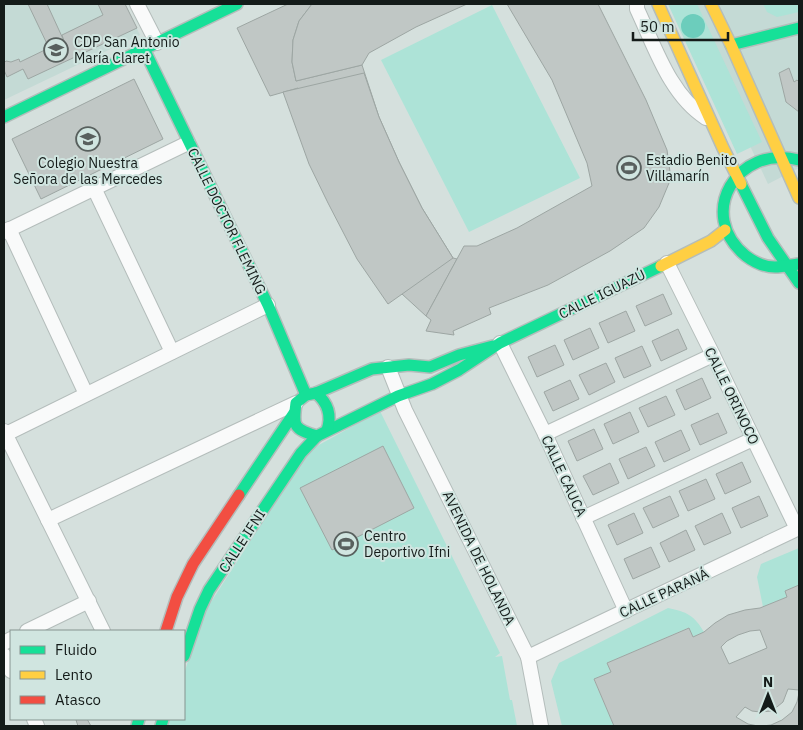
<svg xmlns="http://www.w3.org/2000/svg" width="803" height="730" font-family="'IBM Plex Sans',sans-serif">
<rect width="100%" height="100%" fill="#d5e0dd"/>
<g fill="#c4dad5">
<polygon points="4,4 125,4 140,35 4,100"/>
<polygon points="683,4 799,4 799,168 768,184"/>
</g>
<g fill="#ade3d7">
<polygon points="668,4 697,4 762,142 737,154"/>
<polygon points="763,4 799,4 799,12 777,17 767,12"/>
<polygon points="492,5 580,178 469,232 381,60"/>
<polygon points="380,411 500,653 495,657 502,656 510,700 512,700 517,726 167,726 170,719 184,719 184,674 202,616 308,451"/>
<polygon points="799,548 799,585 785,591 787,597 763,607 757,577 761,564"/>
<path d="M668,608C687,612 694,615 704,632L693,637L688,628L607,663L611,672L594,680L614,726H562L551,681L559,663Z"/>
</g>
<circle fill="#6ccdbc" cx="693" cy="26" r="12"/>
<g fill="#c0c7c5" stroke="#9da6a3" fill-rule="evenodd">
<polygon points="28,4 47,4 64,41 62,35 103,15 98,4 125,4 137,28 28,79 23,69 7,77 4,70 4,63 6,61 11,62 19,59 20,62 49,48"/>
<polygon points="288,4 312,4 299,21 293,40 292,62 296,81 362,65 379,117 399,162 422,208 453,258 457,259 426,316 402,294 376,260 350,215 329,174 298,88 270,96 237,28"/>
<polygon points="312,4 467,4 416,27 369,53 362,65 296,81 292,62 293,40 299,21"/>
<polygon points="507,4 598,4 646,100 667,150 670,172 669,183 659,207 644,228 610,251 548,285 489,308 491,314 453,331 454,335 426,331 431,320 426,316 464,246 477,246 517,228 592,186 587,163 552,80"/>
<polygon points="789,68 794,82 797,80 799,82 799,112 786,102 779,73"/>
<polygon points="364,73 379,117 399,162 422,208 453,258 388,304 357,259 328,203 309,164 283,92"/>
<polygon points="134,79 163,139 41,199 12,139"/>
<polygon points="663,294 672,314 645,326 636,306"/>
<polygon points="626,311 635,331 608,343 599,323"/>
<polygon points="590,328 599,348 573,360 564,340"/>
<polygon points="678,329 687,349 661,361 652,341"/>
<polygon points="555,345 564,365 537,377 528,357"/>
<polygon points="642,346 651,366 624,378 615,358"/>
<polygon points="606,363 615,382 589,395 579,375"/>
<polygon points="702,378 711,398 685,410 676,390"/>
<polygon points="570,380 579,399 553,411 544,392"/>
<polygon points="666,396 675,415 648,427 639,408"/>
<polygon points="630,412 639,432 613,444 604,424"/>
<polygon points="718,413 727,433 700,445 691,425"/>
<polygon points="594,429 603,449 577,461 568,441"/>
<polygon points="681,430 690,450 664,462 655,442"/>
<polygon points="383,446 414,508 332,550 300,488"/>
<polygon points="646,447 655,466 628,479 619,459"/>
<polygon points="742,462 751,482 725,494 716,474"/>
<polygon points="610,463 619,483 593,495 583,476"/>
<polygon points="706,479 715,499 688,511 679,491"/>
<polygon points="670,496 679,516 653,528 643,508"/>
<polygon points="759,496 768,516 741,528 732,508"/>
<polygon points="634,513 643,533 617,545 608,525"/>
<polygon points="722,513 731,533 704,545 695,526"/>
<polygon points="686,530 695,550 669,562 660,543"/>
<polygon points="651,547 660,567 633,579 624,559"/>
<path d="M799,585V690L788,689L783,702L772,711L760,712L752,711L745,707L736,717L748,724L758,726H614L594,679L611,672L607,663L689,628L693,637L704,632L715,623L728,615L745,610L760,608L787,597L785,591ZM760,630L767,648L729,664L721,647L727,641L738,635L750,631Z"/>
<polygon points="799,693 799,726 762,726 771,725 782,720 792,712 797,702"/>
<polygon points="79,719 87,719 91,726 78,726 76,720"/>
</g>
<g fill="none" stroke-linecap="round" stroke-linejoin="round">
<g stroke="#b4bdbb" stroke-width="16">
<g id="street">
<polyline points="137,4 157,43"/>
<path d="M637,4V9C655,47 670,95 706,118"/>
<polyline points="94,188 172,352"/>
<polyline points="9,229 86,394"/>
<polyline points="4,232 188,143"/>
<polyline points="667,263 713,355 797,529"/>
<polyline points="500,343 545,434 626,611"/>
<polyline points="388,367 405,410 528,657 541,726"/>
<polyline points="4,431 103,631"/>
<polyline points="545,434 713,355"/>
<polyline points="4,435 268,305"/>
<polyline points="583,518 753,439"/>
<polyline points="48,520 296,403"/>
<polyline points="27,631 89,601"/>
<polyline points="4,643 11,639"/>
<polyline points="4,655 11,671"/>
<polyline points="528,657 799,528"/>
<polyline points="34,719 37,726"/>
</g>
</g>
<g stroke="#b4bdbb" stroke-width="14">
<g id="fast">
<polyline points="731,45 799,28"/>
<polyline points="144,49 268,305 306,395"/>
<polyline points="4,117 237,4"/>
<polyline points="741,184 768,238 799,283"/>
<path d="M798,264C791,265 782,267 775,267C765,267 754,262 746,256C695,215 737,143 799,160"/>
<path d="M493,346L459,355L430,367L409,365L372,369L316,393L306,395L296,403C293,426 293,429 317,436L398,396L432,384L459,370L500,343L661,266"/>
<path d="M316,393C328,403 332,415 327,430"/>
<polyline points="239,495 294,413"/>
<polyline points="184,656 200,609 209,590 301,453 317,436"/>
<polyline points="137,726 139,719"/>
<polyline points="161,726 163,719"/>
</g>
</g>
<g stroke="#b4bdbb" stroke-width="14">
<g id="slow">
<polyline points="658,4 723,148 741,184"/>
<polyline points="711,4 731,45 799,198"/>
<polyline points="661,266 711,241 725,230"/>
</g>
</g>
<g stroke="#b4bdbb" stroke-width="14">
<polyline id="jam" points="166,631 177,597 193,564 239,495"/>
</g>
<use href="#street" stroke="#f9fafa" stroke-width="14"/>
<use href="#fast" stroke="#16e098" stroke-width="11"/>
<use href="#slow" stroke="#ffcf43" stroke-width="11"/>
<use href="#jam" stroke="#f24e42" stroke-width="11"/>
</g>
<defs>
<g id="school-ring" transform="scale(1.25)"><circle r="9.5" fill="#d0e5e0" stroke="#58605e" stroke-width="1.5"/><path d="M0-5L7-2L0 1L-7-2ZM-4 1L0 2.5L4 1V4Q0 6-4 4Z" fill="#58605e"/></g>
<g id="stadium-ring" transform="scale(1.25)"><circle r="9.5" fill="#d0e5e0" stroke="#58605e" stroke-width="1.5"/><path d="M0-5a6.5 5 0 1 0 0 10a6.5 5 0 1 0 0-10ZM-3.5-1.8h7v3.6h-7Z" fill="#58605e"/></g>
</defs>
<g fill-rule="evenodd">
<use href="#school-ring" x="56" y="50"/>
<use href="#school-ring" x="88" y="139"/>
<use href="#stadium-ring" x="629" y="168"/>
<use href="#stadium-ring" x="346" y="544"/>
</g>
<g text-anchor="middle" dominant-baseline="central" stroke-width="4" stroke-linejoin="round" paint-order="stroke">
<g font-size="14" fill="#141b19" stroke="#d0e5e0" text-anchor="start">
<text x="74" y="42">CDP San Antonio<tspan x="74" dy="16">María Claret</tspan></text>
<text x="646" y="160">Estadio Benito<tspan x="646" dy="16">Villamarín</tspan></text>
<text x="88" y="163" text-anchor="middle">Colegio Nuestra<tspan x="88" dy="16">Señora de las Mercedes</tspan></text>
<text x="364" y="536">Centro<tspan x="364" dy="16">Deportivo Ifni</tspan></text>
</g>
<g font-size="14" fill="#141b19" stroke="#d0e5e0">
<text transform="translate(227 221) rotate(64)">CALLE DOCTOR FLEMING</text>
<text transform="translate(602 294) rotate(-26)">CALLE IGUAZÚ</text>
<text transform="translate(732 396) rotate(64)">CALLE ORINOCO</text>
<text transform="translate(564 476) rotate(65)">CALLE CAUCA</text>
<text transform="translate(242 541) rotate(-57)">CALLE IFNI</text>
<text transform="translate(479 558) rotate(64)">AVENIDA DE HOLANDA</text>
<text transform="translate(664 593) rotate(-25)">CALLE PARANÁ</text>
</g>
</g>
<rect width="803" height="730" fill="none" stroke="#141b19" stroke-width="10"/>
<rect x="10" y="630" width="175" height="90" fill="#d0e5e0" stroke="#859490"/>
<rect x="20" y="646" width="25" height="8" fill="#16e098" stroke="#859490"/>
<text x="55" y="655" font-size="15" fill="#141b19">Fluido</text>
<rect x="20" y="671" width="25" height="8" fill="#ffcf43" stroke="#859490"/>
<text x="55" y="680" font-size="15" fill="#141b19">Lento</text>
<rect x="20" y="696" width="25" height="8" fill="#f24e42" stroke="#859490"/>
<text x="55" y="705" font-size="15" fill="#141b19">Atasco</text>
<g transform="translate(768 695)" stroke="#d0e5e0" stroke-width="4" paint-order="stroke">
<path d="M0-4L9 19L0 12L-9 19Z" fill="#141b19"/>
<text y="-8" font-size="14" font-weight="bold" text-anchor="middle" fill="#141b19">N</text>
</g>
<path d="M633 32v8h95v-8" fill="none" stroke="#141b19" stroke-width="2.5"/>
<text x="640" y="32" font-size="15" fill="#141b19" stroke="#d0e5e0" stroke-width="4" paint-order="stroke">50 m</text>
</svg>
